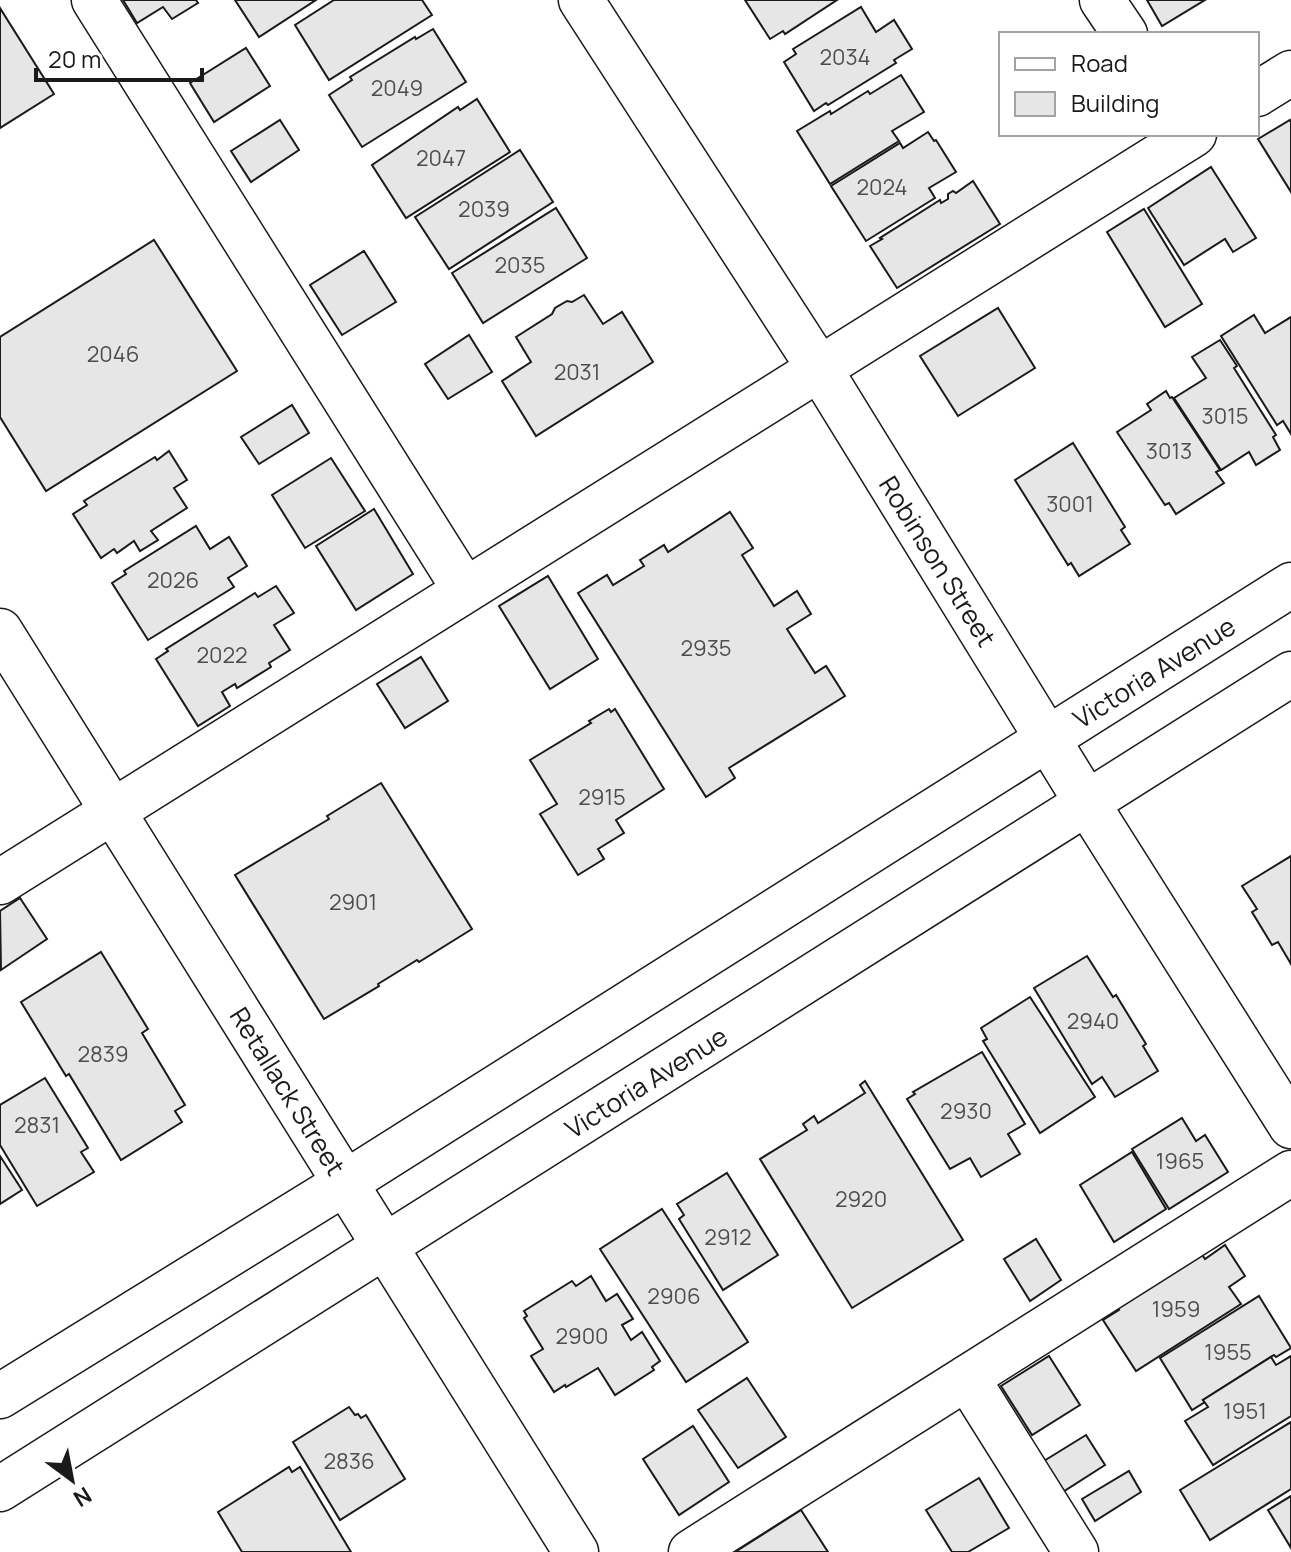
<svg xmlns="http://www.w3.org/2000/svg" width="1291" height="1552" font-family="Manrope,sans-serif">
<rect width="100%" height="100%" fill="#fff"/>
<g fill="#e6e6e6" stroke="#1a1a1a" stroke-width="2">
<polygon points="123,0 196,0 198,3 172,19 163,7 137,23"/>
<polygon points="235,0 316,0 259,37"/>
<polygon points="334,0 422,0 432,15 329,80 295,25"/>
<polygon points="745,0 837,0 785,34 783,31 770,39"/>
<polygon points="1147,0 1205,0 1162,26"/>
<polygon points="861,7 876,32 894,20 912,49 894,60 896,63 828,105 826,103 814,111 784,62 796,54 793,49"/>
<polygon points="0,8 54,94 0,128"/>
<polygon points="433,29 466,82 362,147 329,95 352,80 350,77 415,37 416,39"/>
<polygon points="246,48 270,86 214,122 190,83"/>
<polygon points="901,75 924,112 892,131 899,141 830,184 797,131 830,111 831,114 868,91 870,94"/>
<polygon points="477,99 510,152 406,218 372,165 458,107 460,110"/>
<polygon points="280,120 299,150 251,182 231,151"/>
<polygon points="1290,120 1291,122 1291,192 1258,139"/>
<polygon points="928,132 934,141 936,140 956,172 929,188 935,198 866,241 831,186 900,143 903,148"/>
<polygon points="520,150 553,202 449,269 415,217"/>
<polygon points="1211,167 1256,238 1233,252 1225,239 1184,265 1148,208"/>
<polygon points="973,181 1000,224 897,288 870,246 882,239 880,238 940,200 941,203 948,199 948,194 953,191 956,193"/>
<polygon points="556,208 587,258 483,323 452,273"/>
<polygon points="1144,209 1202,304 1165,327 1107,232"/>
<polygon points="154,240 237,371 46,491 0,417 0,337"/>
<polygon points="364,251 396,302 342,335 310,285"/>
<polygon points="584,295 603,324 622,312 653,362 536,436 502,381 531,362 516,337 552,314 555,308 567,301 572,302"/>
<polygon points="998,308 1035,368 958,416 920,356"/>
<polygon points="1254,315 1265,333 1291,317 1291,434 1283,421 1277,425 1221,336"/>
<polygon points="469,335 492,372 448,399 425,364"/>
<polygon points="1220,340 1237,366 1234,368 1276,435 1273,437 1280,450 1256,465 1249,452 1221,470 1174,398 1206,378 1192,357"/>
<polygon points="1166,391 1170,398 1172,397 1220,470 1216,472 1224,483 1176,514 1169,503 1165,505 1117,432 1151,410 1147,404"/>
<polygon points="292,405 309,433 259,464 241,437"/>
<polygon points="1073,443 1125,527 1121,530 1130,544 1079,576 1071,563 1068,565 1015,480"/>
<polygon points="169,451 187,480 174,488 187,508 151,531 158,540 140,551 134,541 117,553 114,549 101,558 73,514 87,505 84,501 155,457 157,460"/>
<polygon points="331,458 365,511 305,548 272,495"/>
<polygon points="374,509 413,574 356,610 316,546"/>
<polygon points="730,512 753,548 742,555 774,606 797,591 811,614 787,629 815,673 826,666 845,696 729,768 735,778 706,797 578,593 607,575 613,585 644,566 640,560 664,545 668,552"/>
<polygon points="196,526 210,549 229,537 247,566 228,578 234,587 148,640 112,583 126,574 124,571"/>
<polygon points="548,576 598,659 550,689 499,606"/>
<polygon points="276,586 294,613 274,625 290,650 269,663 271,667 237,688 235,684 222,692 230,706 198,726 156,659 168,651 166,649 255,593 258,597"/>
<polygon points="421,657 448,701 405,728 377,684"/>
<polygon points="609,709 611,712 615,709 664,789 616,820 624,833 598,849 604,859 578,875 540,814 557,804 530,760 591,723 589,721"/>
<polygon points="381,783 472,929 419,962 417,960 378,984 379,986 324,1019 235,875 329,819 327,816"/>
<polygon points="1291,856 1291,964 1278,942 1272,945 1252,912 1257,909 1242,886"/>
<polygon points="20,898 47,939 1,970 0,911"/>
<polygon points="101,952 148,1029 142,1033 185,1105 175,1111 182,1122 121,1160 69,1074 66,1076 21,1002"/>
<polygon points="1087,956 1113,997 1116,995 1146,1044 1143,1046 1158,1071 1115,1097 1102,1077 1092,1084 1034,988"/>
<polygon points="1030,997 1095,1097 1040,1133 983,1041 987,1039 981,1028"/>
<polygon points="982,1052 1025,1124 1008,1134 1020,1154 981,1177 970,1158 950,1169 907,1099 915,1094 913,1092"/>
<polygon points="45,1078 88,1148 81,1152 94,1172 37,1206 0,1145 0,1105"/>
<polygon points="865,1081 963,1240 852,1308 760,1159 807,1130 803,1124 814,1116 818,1123 865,1093 860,1085"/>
<polygon points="1182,1118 1196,1141 1205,1135 1228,1172 1169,1209 1132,1149"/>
<polygon points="1132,1152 1166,1209 1114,1242 1080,1185"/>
<polygon points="0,1156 22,1190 0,1204"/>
<polygon points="727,1173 778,1255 723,1290 679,1219 684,1215 677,1204"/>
<polygon points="662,1209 748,1342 686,1382 600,1249"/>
<polygon points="1036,1239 1061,1280 1030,1301 1004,1259"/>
<polygon points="1225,1245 1245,1276 1229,1287 1241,1304 1136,1371 1103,1320 1119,1310 1117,1307 1201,1253 1205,1259"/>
<polygon points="591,1276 606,1301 617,1294 633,1319 622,1325 631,1340 642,1332 660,1361 652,1367 654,1370 615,1395 598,1368 566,1387 565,1385 554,1392 531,1356 543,1349 524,1318 527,1316 524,1311 572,1281 576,1286"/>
<polygon points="1259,1296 1291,1348 1276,1357 1274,1355 1203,1400 1205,1402 1192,1410 1160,1358"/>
<polygon points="1049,1356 1080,1405 1032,1435 1001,1386"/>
<polygon points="1291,1356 1291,1416 1213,1465 1185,1421 1208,1407 1203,1400 1271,1357 1276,1365"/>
<polygon points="747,1378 786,1437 738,1468 698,1410"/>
<polygon points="349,1407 355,1415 358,1414 361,1418 366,1415 405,1479 340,1520 293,1442"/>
<polygon points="1291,1422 1291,1489 1210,1540 1180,1490"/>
<polygon points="693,1426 729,1482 679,1515 643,1459"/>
<polygon points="1086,1435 1105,1465 1058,1495 1039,1464"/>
<polygon points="289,1467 292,1472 300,1467 351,1552 242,1552 218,1512"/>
<polygon points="1129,1471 1141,1492 1095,1521 1082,1499"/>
<polygon points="979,1478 1009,1528 968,1552 952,1552 926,1510"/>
<polygon points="1291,1496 1291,1548 1268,1510"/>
<polygon points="801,1510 828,1552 735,1552"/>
</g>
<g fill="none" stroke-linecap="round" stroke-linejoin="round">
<g stroke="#1a1a1a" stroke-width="47">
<g id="minor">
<polyline points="94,0 465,590"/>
<polyline points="581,0 819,368 1087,803 1291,1126"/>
<polyline points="1102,0 1125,34"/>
<polyline points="1257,94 1291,73"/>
<polyline points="0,631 576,1552"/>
<polyline points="0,882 1194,134"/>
<polyline points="967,1378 1076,1552"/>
<polyline points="0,1396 345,1183 1291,585"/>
<polyline points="0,1489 1291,674"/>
<polyline points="691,1552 1291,1173"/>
</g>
</g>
<use href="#minor" stroke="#fff" stroke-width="44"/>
</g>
<g text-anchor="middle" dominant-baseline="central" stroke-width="6" stroke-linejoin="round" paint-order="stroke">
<g font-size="22" fill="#4d4d4d">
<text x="845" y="57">2034</text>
<text x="397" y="88">2049</text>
<text x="441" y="158">2047</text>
<text x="882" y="187">2024</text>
<text x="484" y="209">2039</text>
<text x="520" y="265">2035</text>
<text x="113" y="354">2046</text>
<text x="577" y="372">2031</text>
<text x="1225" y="416">3015</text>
<text x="1169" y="451">3013</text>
<text x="1070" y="504">3001</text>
<text x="173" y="580">2026</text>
<text x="706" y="648">2935</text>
<text x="222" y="655">2022</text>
<text x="602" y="797">2915</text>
<text x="353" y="902">2901</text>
<text x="1093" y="1021">2940</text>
<text x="103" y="1054">2839</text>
<text x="966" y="1111">2930</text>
<text x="37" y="1125">2831</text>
<text x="1180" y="1161">1965</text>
<text x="861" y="1199">2920</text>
<text x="728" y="1237">2912</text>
<text x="674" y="1296">2906</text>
<text x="1176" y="1309">1959</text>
<text x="582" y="1336">2900</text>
<text x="1228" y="1352">1955</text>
<text x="1245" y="1411">1951</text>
<text x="349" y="1461">2836</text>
</g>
<g font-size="26" fill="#1a1a1a" stroke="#fff">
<text transform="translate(938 561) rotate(58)">Robinson Street</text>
<text transform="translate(1154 672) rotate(-32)">Victoria Avenue</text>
<text transform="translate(646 1082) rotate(-32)">Victoria Avenue</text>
<text transform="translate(288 1091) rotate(58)">Retallack Street</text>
</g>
</g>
<rect x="999" y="32" width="260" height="104" fill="#ffffff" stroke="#a3a3a3" stroke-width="2"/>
<rect x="1015" y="58" width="40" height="12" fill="#ffffff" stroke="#a3a3a3" stroke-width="2"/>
<text x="1071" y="72" font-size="24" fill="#1a1a1a">Road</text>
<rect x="1015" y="92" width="40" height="24" fill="#e6e6e6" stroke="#a3a3a3" stroke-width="2"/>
<text x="1071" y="112" font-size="24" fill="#1a1a1a">Building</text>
<g transform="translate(72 1480) rotate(148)" stroke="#ffffff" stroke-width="6" paint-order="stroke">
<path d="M0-6L14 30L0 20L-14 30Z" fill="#1a1a1a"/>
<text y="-12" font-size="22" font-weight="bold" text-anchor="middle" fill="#1a1a1a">N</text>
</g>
<path d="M36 68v12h166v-12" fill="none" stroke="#1a1a1a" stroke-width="4"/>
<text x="48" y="68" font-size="24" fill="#1a1a1a" stroke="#ffffff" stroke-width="6" paint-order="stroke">20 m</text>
</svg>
